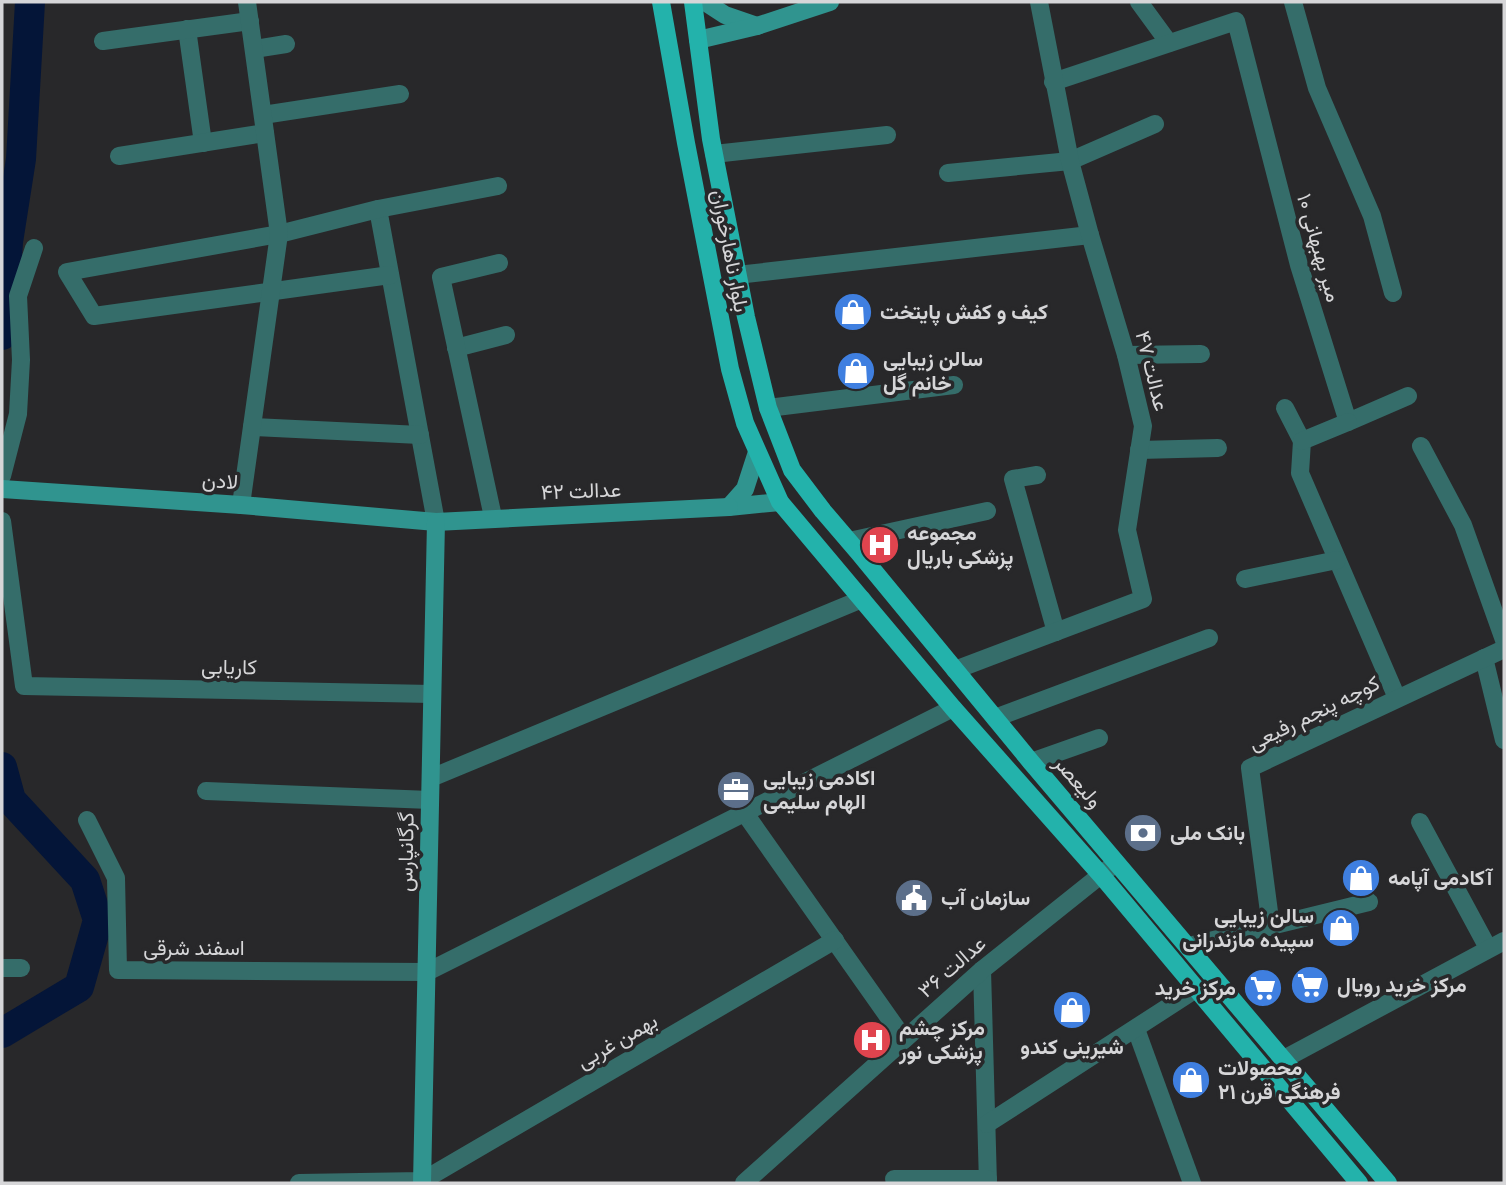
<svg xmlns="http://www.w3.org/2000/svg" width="1506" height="1185" font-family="'Roboto Condensed',Vazirmatn,sans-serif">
<rect width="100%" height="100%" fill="#28282a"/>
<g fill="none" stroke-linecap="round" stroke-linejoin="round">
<g stroke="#041538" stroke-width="30">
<polyline points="2,335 8,242 21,159 30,2"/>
<polyline points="2,767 11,800 85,880 98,920 79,987 2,1033"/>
</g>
<g stroke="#356d6a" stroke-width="18">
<polyline points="1139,2 1169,43"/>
<polyline points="1293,2 1317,88 1372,216 1393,293"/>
<polyline points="187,29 203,143"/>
<polyline points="103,41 250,21"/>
<polyline points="254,49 286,44"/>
<polyline points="1053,82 1236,21 1299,265 1348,422 1408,396"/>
<polyline points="263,115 400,94"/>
<polyline points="714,154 887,135"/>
<polyline points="119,156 265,133"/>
<polyline points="948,173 1070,161 1155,124"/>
<polyline points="378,209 436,522"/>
<polyline points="390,275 94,316 67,272 279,234 378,209 498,186"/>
<polyline points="737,275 1090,235"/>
<polyline points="456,348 506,335"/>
<polyline points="1126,355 1201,354"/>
<polyline points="768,408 954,385"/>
<polyline points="1285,408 1302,441"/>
<polyline points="252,427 420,435"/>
<polyline points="1302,441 1300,473 1397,698"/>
<polyline points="1302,441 1348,422"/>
<polyline points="1421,446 1463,525 1504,640"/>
<polyline points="1139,450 1218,448"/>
<polyline points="1037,475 1013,479 1056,632"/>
<polyline points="2,476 18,414 21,360 18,296 34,248"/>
<polyline points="241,505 279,234 247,2"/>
<polyline points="493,517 441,277 499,263"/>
<polyline points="2,521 24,686 432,694"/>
<polyline points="849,541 987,511"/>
<polyline points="1245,579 1337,560"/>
<polyline points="1484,658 1504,740"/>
<polyline points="955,670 1143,599 1127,530 1143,426 1126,355 1090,235 1070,161 1039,2"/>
<polyline points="995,718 1209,638"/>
<polyline points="1031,762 1099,738"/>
<polyline points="431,778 862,599"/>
<polyline points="206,791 430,800"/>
<polyline points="744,812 904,1039"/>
<polyline points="87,820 116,878 118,970 427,972 953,708"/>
<polyline points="1420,822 1488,948"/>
<polyline points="1271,927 1250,768 1504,649"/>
<polyline points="1189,946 1369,902"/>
<polyline points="2,968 21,968"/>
<polyline points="982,970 988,1183"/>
<polyline points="1136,1029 1192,1183"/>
<polyline points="1284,1059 1504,941"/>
<polyline points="987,1124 1196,989"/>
<polyline points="894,1179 988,1179"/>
<polyline points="299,1183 422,1181 835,940"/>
<polyline points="744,1183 982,970 1112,866"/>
</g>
<g stroke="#30948f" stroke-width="18">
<polyline points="705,2 725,15 757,26"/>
<polyline points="698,40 757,26 830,2"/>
<polyline points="757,452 745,489 729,507 780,502"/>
<polyline points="2,489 241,505 436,522 729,507"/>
<polyline points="422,1183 436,522"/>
</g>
<g stroke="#23b2ab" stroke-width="18">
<polyline points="661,2 686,143 730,369 745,423 780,502 953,708 1101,875 1359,1183"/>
<polyline points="693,2 711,139 746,317 768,408 792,470 823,511 859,553 1031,762 1388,1183"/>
</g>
</g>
<defs>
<g id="shop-disc" transform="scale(2.0125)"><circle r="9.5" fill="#3f7fe0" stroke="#28282a"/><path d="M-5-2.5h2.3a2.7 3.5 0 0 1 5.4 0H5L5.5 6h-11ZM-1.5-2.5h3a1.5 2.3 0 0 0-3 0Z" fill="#fff"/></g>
<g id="hospital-disc" transform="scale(2.0125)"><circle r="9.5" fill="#e0444e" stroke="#28282a"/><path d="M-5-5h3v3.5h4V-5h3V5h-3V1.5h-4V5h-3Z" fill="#fff"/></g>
<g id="office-disc" transform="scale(2.0125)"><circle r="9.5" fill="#5c6f8a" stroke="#28282a"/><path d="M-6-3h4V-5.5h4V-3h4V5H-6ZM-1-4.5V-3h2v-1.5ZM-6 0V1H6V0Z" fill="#fff"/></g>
<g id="bank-disc" transform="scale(2.0125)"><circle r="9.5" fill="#5c6f8a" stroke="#28282a"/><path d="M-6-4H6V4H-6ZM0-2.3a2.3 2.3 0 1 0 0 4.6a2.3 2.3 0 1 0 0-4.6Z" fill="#fff"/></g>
<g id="civic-disc" transform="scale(2.0125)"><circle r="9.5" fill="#5c6f8a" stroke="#28282a"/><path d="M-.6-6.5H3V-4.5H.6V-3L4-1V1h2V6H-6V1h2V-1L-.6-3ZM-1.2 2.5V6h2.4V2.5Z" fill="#fff"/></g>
<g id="supermarket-disc" transform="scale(2.0125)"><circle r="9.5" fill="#3f7fe0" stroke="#28282a"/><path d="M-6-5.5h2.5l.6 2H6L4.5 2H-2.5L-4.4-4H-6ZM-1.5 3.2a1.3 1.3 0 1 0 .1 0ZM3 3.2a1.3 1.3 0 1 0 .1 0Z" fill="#fff"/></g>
</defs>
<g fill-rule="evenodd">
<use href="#shop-disc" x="853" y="312"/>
<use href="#shop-disc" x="856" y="371"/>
<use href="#hospital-disc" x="880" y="545"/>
<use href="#office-disc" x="736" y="790"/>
<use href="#bank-disc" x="1143" y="833"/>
<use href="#shop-disc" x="1361" y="878"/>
<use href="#civic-disc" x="914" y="898"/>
<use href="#shop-disc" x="1341" y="928"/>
<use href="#supermarket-disc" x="1310" y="985"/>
<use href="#supermarket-disc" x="1263" y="988"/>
<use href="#shop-disc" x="1072" y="1010"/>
<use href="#hospital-disc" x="872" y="1040"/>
<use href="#shop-disc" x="1191" y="1080"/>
</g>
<g text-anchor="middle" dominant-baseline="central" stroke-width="7" stroke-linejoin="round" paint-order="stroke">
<g font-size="21" fill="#d6d6d8" stroke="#28282a">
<text transform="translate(1319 248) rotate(74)">۱۰ میر بهبهانی</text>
<text transform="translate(730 251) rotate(79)">بلوار ناهارخوران</text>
<text transform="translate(1152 371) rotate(76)">عدالت ۴۷</text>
<text transform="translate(220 481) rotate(4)">لادن</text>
<text transform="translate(581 491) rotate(-2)">عدالت ۴۲</text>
<text transform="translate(229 667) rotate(1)">کاریابی</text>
<text transform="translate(1314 713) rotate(-26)">کوچه پنجم رفیعی</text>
<text transform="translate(1078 782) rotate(49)">ولیعصر</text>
<text transform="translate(406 852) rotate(-89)">گرگانپارس</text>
<text x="194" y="948">اسفند شرقی</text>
<text transform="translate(952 967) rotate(-41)">عدالت ۳۶</text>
<text transform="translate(617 1041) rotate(-30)">بهمن غربی</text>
</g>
<g font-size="21" font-weight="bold" fill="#d6d6d8" stroke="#28282a" text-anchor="start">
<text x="880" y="312">کیف و کفش پایتخت</text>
<text x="883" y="359">سالن زیبایی<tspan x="883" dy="24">خانم گل</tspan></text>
<text x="907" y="533">مجموعه<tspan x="907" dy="24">پزشکی باریال</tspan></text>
<text x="763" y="778">اکادمی زیبایی<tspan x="763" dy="24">الهام سلیمی</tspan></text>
<text x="1170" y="833">بانک ملی</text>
<text x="1388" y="878">آکادمی آپامه</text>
<text x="941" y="898">سازمان آب</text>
<text x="1314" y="916" text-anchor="end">سالن زیبایی<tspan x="1314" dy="24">سپیده مازندرانی</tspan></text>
<text x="1337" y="985">مرکز خرید رویال</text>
<text x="1236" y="988" text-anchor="end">مرکز خرید</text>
<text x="899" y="1028">مرکز چشم<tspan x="899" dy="24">پزشکی نور</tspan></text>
<text x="1072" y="1047" text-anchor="middle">شیرینی کندو</text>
<text x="1218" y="1068">محصولات<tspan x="1218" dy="24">فرهنگی قرن ۲۱</tspan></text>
</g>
</g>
<rect width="1506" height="1185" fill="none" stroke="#d6d6d8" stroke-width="7"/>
</svg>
